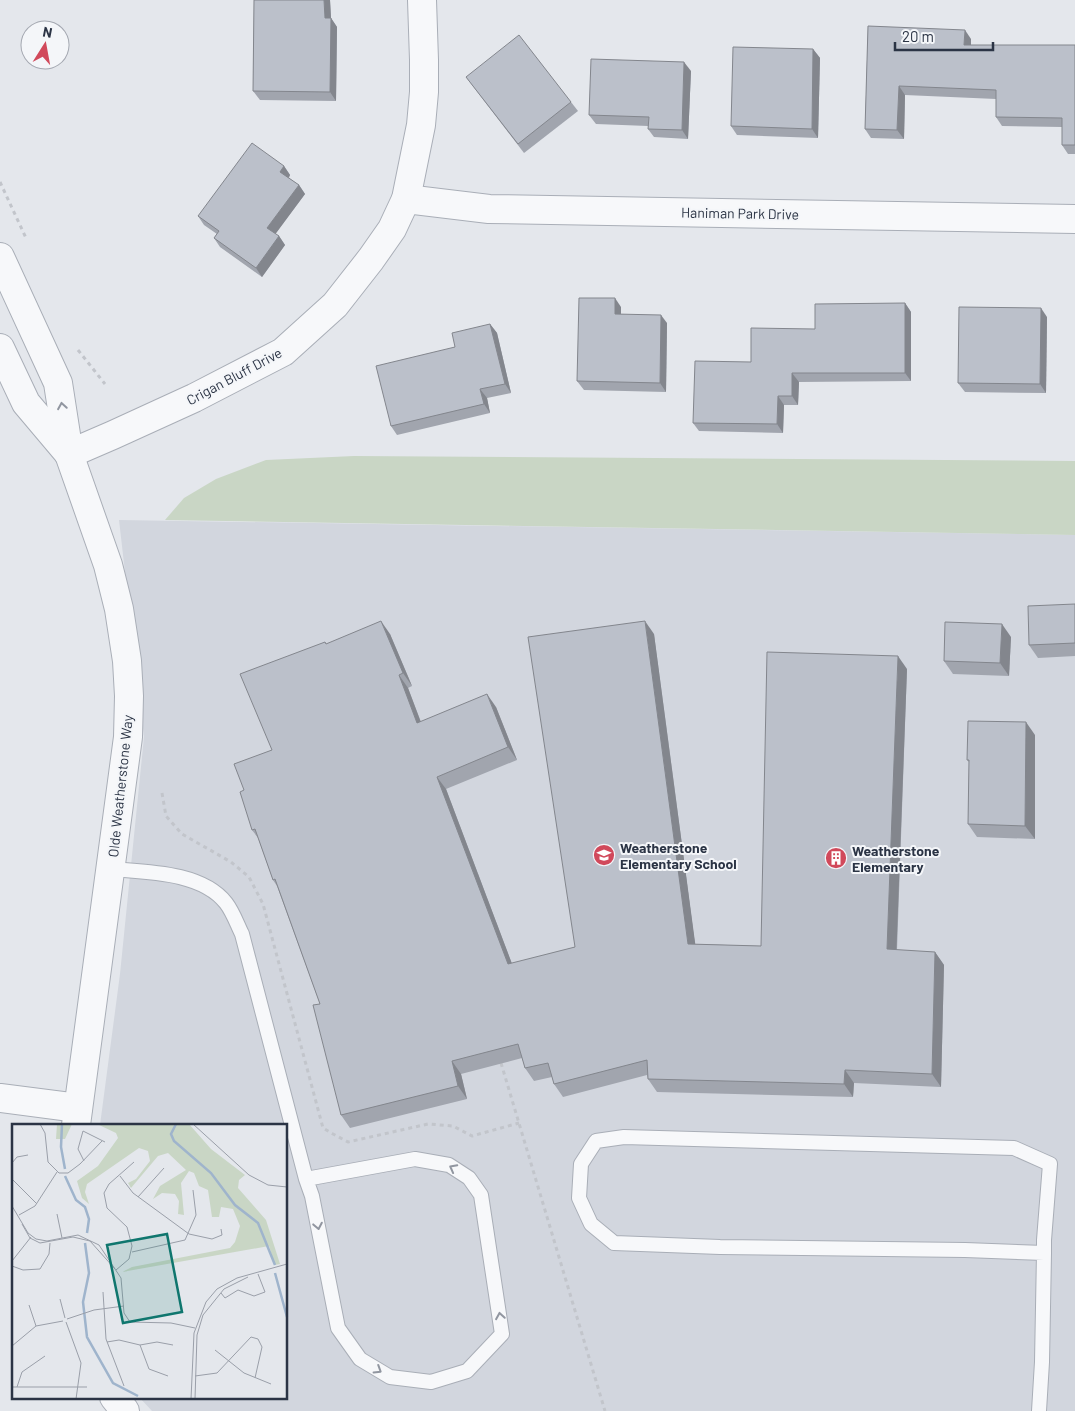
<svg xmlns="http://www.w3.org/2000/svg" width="1075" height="1411" font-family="Barlow,sans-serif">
<rect width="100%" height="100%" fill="#e4e7ec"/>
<polygon fill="#d2d6de" points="119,520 1075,535 1075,1411 152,1411 139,1397 286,1397 286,1125 100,1125 120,974 144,737"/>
<polygon fill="#c9d6c5" points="354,456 1075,461 1075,535 165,520 184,498 216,479 266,460"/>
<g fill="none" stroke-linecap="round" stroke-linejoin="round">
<g stroke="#a9aeb7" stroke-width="16">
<g id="service">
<path d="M111,869C147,872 202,872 226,903C233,912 237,924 242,934L306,1179L312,1196L338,1328L360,1359L390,1377L431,1382L467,1371L502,1334L481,1195L469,1178L449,1165L415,1159L306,1179"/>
<polyline points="1039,1411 1042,1362 1044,1253 1044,1240 1050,1164 1014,1148 624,1137 596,1141 581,1164 579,1198 591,1224 614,1243 720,1247 965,1250 1044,1253"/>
</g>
</g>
<g stroke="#a9aeb7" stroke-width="30">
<g id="minor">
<polyline points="406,199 489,209 1075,219"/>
<polyline points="0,257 58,383 69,454 108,565 119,609 127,661 129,696 128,737 76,1125"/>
<polyline points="0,348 26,403 69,454"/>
<polyline points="69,454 113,435 194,398 283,352 335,305 371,259 392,229 406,199 421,125 424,92 424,60 422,0"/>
<polyline points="0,1098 78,1108"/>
<polyline points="114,1397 125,1411"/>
</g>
</g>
<g stroke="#c2c5cb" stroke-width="3" stroke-dasharray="4 4" stroke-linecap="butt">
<polyline points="0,182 26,238"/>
<polyline points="78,350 105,384"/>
<polyline points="162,793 166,816 182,834 231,862 249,877 263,904 323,1128 333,1134 348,1142 428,1124 453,1126 472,1136 519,1123"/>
<polyline points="501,1063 605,1411"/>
</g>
<use href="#service" stroke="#f7f8fa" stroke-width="14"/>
<use href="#minor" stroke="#f7f8fa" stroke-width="28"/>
</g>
<g fill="#a1a5ae">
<polygon points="254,0 330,0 331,18 337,27 336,101 260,100 253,91"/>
<polygon points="868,26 971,39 971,45 1075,45 1075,154 1068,154 1062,145 1062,127 1002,126 996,117 996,99 905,95 904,139 871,138 865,129"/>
<polygon points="813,49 820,58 818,138 737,135 731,126"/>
<polygon points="691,71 688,139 654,137 648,129 648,126 596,124 589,115"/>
<polygon points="466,77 571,102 578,111 524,153"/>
<polygon points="284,166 290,175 289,178 299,185 305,194 275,234 279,236 285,245 262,277 220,247 214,238 217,234 204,225 198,216"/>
<polygon points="905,303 911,312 911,381 799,382 798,405 784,405 783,433 699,431 693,423 751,362 815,329"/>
<polygon points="621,307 621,314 667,323 666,392 584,390 577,381"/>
<polygon points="1047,317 1046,393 965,392 958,383"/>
<polygon points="490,324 497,333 511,393 487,398 490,413 397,435 391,426 455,347"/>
<polygon points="1075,604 1075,656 1038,658 1029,645"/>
<polygon points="390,634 412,686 408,688 421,722 496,707 517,760 446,789 512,964 575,947 654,634 695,944 761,946 907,669 897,950 935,952 944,965 941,1087 854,1083 853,1097 657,1092 648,1079 647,1075 563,1097 554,1084 552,1077 534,1081 525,1068 522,1058 461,1074 467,1099 350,1128 341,1115 320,1004 277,886 273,880 258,838 252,830 244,790 272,750 325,642 326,644"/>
<polygon points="1011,637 1009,676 953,674 944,661"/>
<polygon points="1035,735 1035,839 977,837 968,824 969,762 967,760"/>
</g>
<g fill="#83868d">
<polygon points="324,0 330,0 331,18 337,27 336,101 330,92"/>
<polygon points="965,30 971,39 971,54 964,45"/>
<polygon points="813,49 820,58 818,138 812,129"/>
<polygon points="684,62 691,71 688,139 682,130"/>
<polygon points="899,86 905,95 904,139 897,130"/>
<polygon points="284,166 290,175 287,180 280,172"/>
<polygon points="299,185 305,194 274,236 267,228"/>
<polygon points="279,236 285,245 262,277 256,268"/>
<polygon points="615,298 621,307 621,323 615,314"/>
<polygon points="905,303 911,312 911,381 905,373"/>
<polygon points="1041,308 1047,317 1046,393 1040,384"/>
<polygon points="661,315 667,323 666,392 660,383"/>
<polygon points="490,324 497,333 511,393 505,384"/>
<polygon points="792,373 799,382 798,405 792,396"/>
<polygon points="480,389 487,398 490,413 484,404"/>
<polygon points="778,396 784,405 783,433 777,424"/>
<polygon points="381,621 390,634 412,686 403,673"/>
<polygon points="645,621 654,634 697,957 688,944"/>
<polygon points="1002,624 1011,637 1009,676 1000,663"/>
<polygon points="898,656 907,669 896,962 887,949"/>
<polygon points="399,675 408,688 426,736 417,723"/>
<polygon points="487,694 496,707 517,760 508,747"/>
<polygon points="1026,722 1035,735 1035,839 1025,826"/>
<polygon points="437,777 446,789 517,977 508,964"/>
<polygon points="935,952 944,965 941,1087 932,1074"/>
<polygon points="452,1061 461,1074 467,1099 458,1086"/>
<polygon points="845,1070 854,1083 853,1097 844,1084"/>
</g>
<g fill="#bbc0ca" stroke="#83868d">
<polygon points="254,0 324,0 325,18 331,18 330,92 253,91"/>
<polygon points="868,26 965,30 964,45 1075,45 1075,145 1062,145 1062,118 996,117 996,90 899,86 897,130 865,129"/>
<polygon points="519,35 571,102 518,144 466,77"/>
<polygon points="733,47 813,49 812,129 731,126"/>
<polygon points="591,59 684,62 682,130 648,129 649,117 589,115"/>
<polygon points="252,143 284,166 280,172 299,185 267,228 279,236 256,268 214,238 219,231 198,216"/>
<polygon points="579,298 615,298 615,314 661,315 660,383 577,381"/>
<polygon points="905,303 905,373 792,373 792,396 778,396 777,424 693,423 695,361 751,362 751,328 815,329 815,304"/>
<polygon points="959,307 1041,308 1040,384 958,383"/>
<polygon points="490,324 505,384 480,389 484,404 391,426 376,366 455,347 452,333"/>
<polygon points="1075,604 1075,643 1029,645 1028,606"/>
<polygon points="381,621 403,673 399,675 417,723 487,694 508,747 437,777 508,964 575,947 528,637 645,621 688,944 761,946 767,652 898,656 887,949 935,952 932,1074 845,1070 844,1084 648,1079 647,1060 554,1084 548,1063 525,1068 518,1044 452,1061 458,1086 341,1115 313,1005 320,1004 275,879 273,880 255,829 252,830 240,792 244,790 234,764 272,750 240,674 325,642 326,644"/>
<polygon points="945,622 1002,624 1000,663 944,661"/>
<polygon points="968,721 1026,722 1025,826 968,824 969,760 967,760"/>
</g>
<defs><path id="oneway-chevron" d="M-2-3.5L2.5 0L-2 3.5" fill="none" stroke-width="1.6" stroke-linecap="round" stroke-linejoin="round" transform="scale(1.25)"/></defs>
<g stroke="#9196a0">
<use href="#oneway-chevron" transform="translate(62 406) rotate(-99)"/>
<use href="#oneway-chevron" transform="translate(453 1168) rotate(-152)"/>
<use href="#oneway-chevron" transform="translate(318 1226) rotate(79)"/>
<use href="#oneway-chevron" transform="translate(500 1316) rotate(-99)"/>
<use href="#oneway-chevron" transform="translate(378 1370) rotate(32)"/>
</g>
<defs>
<g id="school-disc" transform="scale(1.125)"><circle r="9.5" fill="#d1495b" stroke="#f4f6f9"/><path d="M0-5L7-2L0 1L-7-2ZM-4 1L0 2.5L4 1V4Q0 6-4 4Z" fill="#fff"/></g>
<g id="building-disc" transform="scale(1.125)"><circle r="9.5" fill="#d1495b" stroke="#f4f6f9"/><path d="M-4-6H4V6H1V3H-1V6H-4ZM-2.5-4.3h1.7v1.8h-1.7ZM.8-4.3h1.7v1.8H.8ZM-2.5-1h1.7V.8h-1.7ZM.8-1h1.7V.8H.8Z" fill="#fff"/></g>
</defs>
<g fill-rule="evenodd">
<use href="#school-disc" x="604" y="855"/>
<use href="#building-disc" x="836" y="858"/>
</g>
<g text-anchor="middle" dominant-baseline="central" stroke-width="4" stroke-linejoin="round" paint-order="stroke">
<g font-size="14" fill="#2b3445" stroke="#f4f6f9">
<text transform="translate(740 213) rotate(1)">Haniman Park Drive</text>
<text transform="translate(234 376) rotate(-28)">Crigan Bluff Drive</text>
<text transform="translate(120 786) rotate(-84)">Olde Weatherstone Way</text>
</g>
<g font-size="14" font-weight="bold" fill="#2b3445" stroke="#f4f6f9" text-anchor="start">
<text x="620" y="847">Weatherstone<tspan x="620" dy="16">Elementary School</tspan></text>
<text x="852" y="850">Weatherstone<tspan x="852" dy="16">Elementary</tspan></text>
</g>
</g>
<g transform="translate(12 1124)">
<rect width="275" height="275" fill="#e4e7ec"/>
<path d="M45,0H60L53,15H44ZM85,0H177L199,25L233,51L227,56L226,64L254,96L268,140L263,141L257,122L110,148L120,143L218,124L223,118L228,102L221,85L209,83L207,93H200L196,66L187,62L182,49L177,47L169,59L172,91L166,90L167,77L163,70L150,69L141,75L148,62L174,46L156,29L146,32L119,64L116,59L124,55L138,37L136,27L127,24L75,60L73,68L77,80L70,74L65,57L86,42L106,14L104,9Z" fill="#c9d6c5"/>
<path fill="none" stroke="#9fb4cc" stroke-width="2.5" d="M50,0L49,23L53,45M164,0L159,10L162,17L199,49L223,81L246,99L263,141M53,52L64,76L73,83L77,95L75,109M73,119L77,149L71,178L75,213L101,259L126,272M263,149L275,193"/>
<path fill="none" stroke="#9a9fa9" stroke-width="1" d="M28,0L33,9L36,38L47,49H56L68,40L90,17M181,0L237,51L256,61L275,63M72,37L66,25L71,7L93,18M0,39L5,33L16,31M108,52L121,69L177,110L200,115L210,111L209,105M0,55L25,80M126,73L152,44M0,82L16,109L24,115L35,117L66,111L87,121L109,154L112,189L118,198L159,199L183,204M45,90L50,114M7,91L23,82L45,48M10,100L18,114L28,119L61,113L78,117L103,145M120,128L173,116L184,91L181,66M0,137L19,113M0,142L11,146L28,145L37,130L38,119M104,146L117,135L120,122L115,103L95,84L92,69L97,60L122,38M91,168L94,215L112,262M209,169L213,174L226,166L242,172L253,168L246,150M48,175L53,194M17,181L24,202M55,195L82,186L112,182M54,198L69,239L64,275M95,218L107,216L128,221L145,218L161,221M128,221L137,245L156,252M0,222L24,202L51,197M203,226L232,249L259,260M183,252L205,249L239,213L246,215L250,223L243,254M0,263H75M5,263L10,248L33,232M179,275L182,209L194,178L205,165L225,154L275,140M183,275L185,211L191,191L212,165L236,153"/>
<path fill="#0f766e" fill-opacity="0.15" stroke="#0f766e" stroke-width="2.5" d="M155,110L170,188L111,199L95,121Z"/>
<rect width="275" height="275" fill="none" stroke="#2b3445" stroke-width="2.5"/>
</g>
<g transform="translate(45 45) rotate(11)"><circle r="24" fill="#f4f6f9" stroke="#a4a8b1"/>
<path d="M0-4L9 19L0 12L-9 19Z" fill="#d1495b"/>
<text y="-8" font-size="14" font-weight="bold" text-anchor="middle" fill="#2b3445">N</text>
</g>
<path d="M895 42v8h98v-8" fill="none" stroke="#2b3445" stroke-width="2.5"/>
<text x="902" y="42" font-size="15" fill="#2b3445" stroke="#f4f6f9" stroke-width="4" paint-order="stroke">20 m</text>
</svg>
